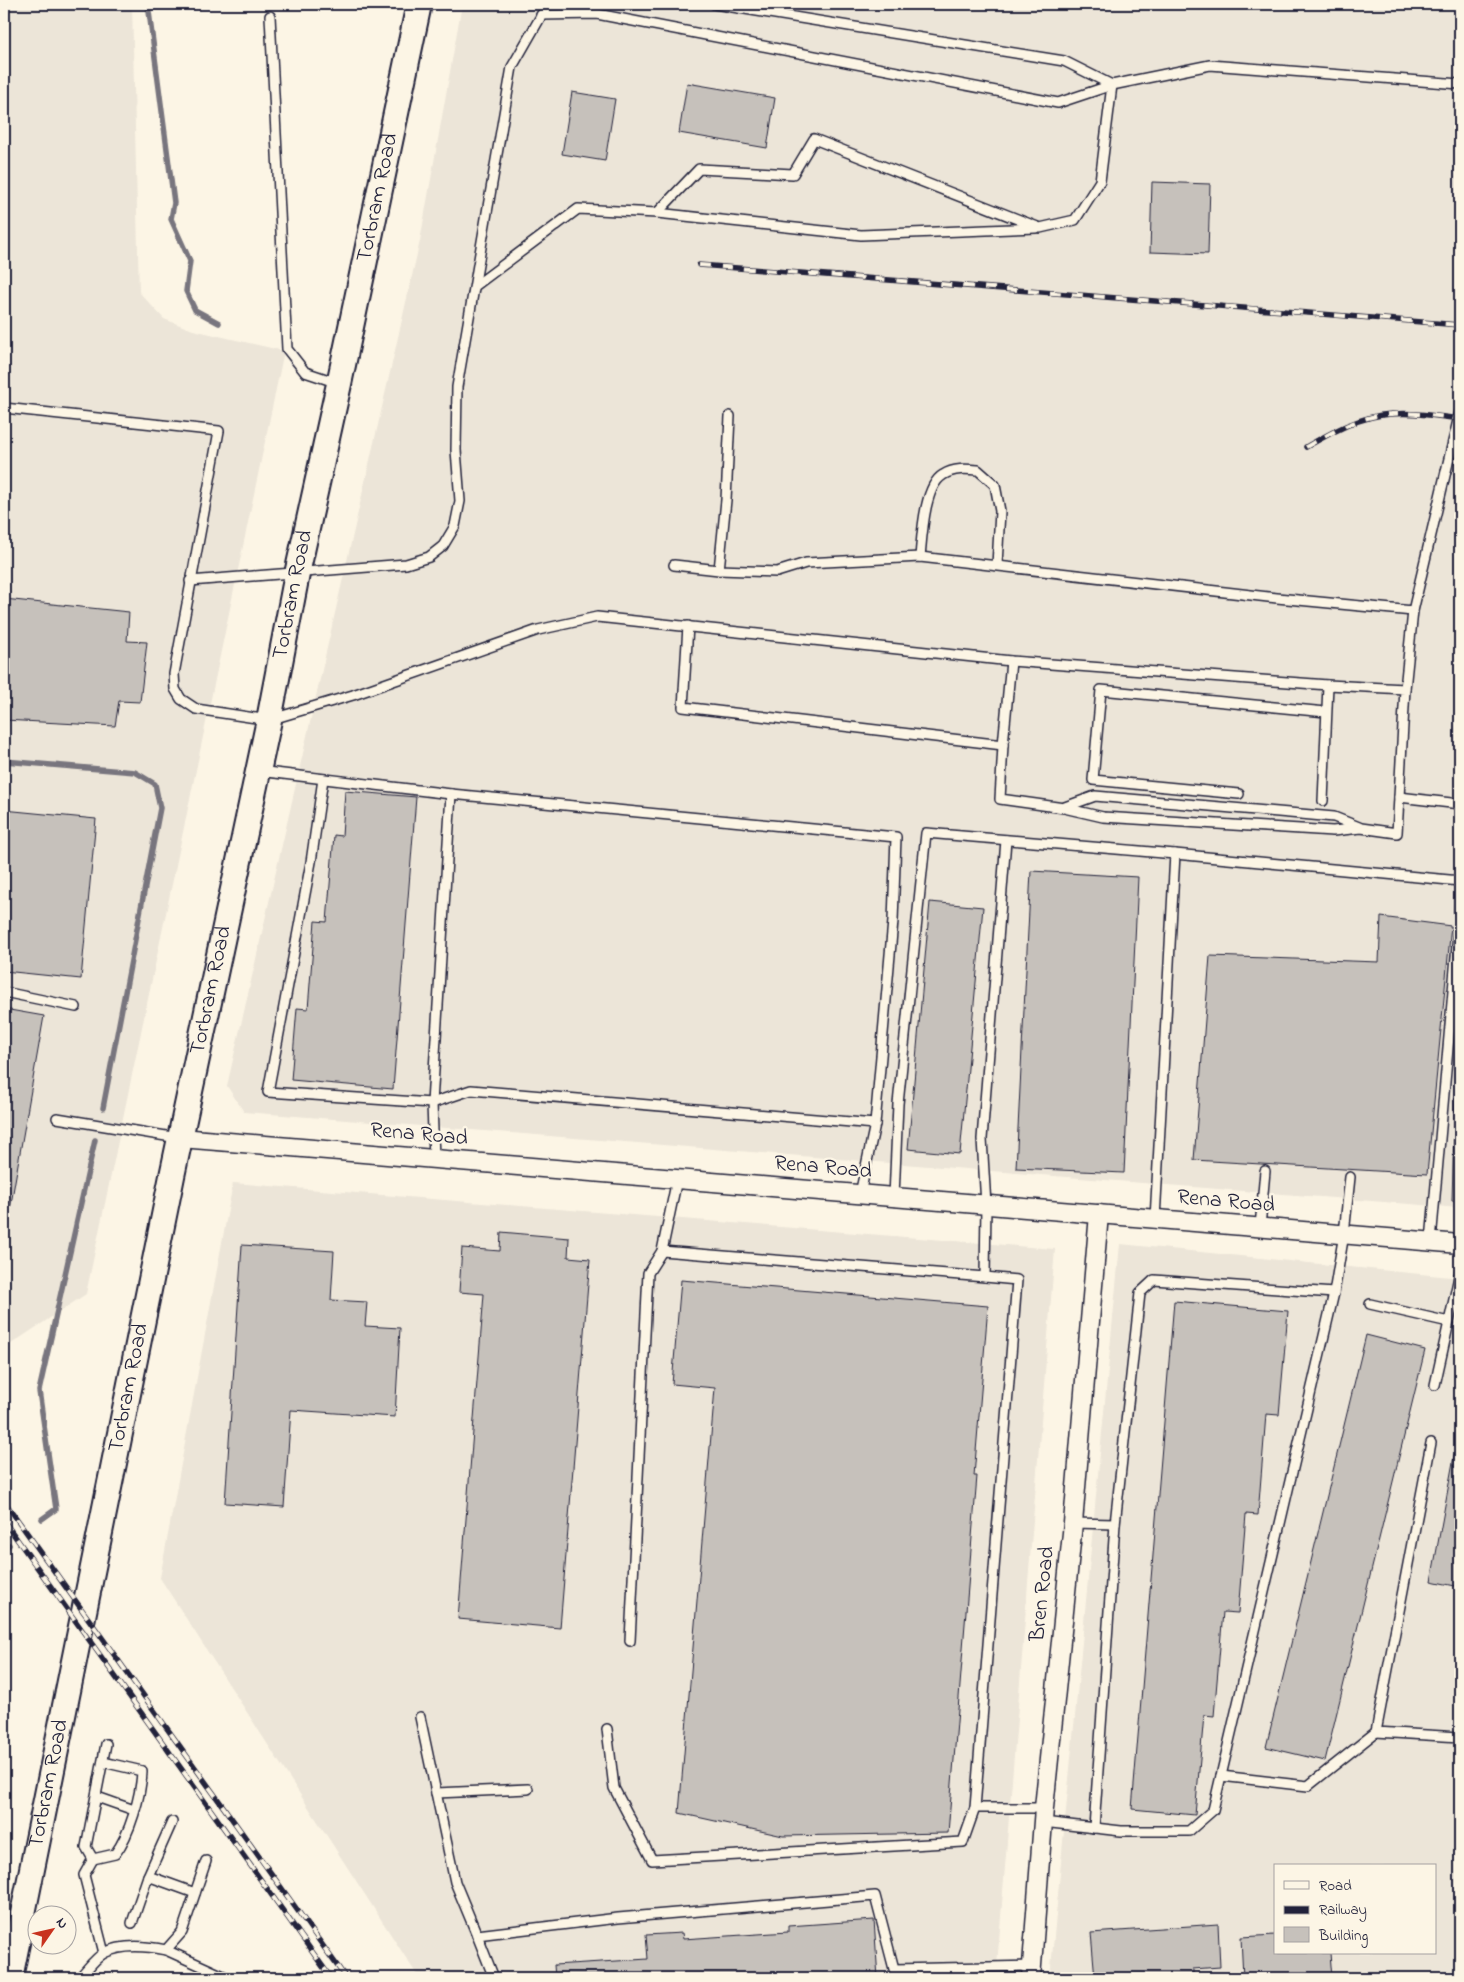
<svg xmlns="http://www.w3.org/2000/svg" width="1464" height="1982" font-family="'Indie Flower',sans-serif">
<rect width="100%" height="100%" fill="#fcf5e5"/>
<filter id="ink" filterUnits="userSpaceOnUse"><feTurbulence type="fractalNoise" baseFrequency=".02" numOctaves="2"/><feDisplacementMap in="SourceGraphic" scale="10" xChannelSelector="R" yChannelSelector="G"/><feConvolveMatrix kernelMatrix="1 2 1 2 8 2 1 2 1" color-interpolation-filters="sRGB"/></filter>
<g filter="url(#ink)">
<g fill="#ece5d8" fill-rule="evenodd">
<polygon points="4,4 132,4 139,292 164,319 193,330 284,351 86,1294 8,1346 4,1346"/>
<polygon points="462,4 1460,4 1460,1208 244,1112 227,1086 420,241"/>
<polygon points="233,1183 1055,1249 996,1978 419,1978 160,1578"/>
<path d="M1120,1244L1460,1278V1978H1050ZM1275,1866H1435V1953H1275Z"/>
</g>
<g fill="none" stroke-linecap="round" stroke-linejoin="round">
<g stroke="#78757e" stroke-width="5.5">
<polyline points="148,4 174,203 171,219 190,261 186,291 195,310 219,323"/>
<polyline points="4,761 135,772 155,784 160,808 103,1108"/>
<polyline points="42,1519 56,1509 39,1391 95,1140"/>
<polyline points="4,1549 9,1545"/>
</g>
</g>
<g fill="#c6c1bb" stroke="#22223b">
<polygon points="687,83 775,98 767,148 679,133"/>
<polygon points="572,92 615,99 605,161 562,154"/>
<polygon points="1152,182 1210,184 1208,254 1150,252"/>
<polygon points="4,599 129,612 127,641 147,642 140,702 119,701 115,726 4,720"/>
<polygon points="345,791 416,797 393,1089 291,1080 297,1008 308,1009 315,921 327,922 334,835 342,836"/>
<polygon points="4,810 96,819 81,979 4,971"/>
<polygon points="1031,871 1138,877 1124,1173 1016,1168"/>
<polygon points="930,902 983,907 960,1154 908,1149"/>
<polygon points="1381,917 1451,926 1427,1174 1194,1160 1210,956 1379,962"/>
<polygon points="4,1009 44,1016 8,1221 4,1220"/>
<polygon points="1456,1055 1460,1055 1460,1201 1452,1201"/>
<polygon points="501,1232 569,1238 568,1257 590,1259 560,1628 458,1619 484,1294 459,1292 462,1248 500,1251"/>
<polygon points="242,1245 334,1251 331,1300 367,1302 365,1326 400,1328 395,1417 291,1410 284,1507 225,1503"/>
<polygon points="681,1280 988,1306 974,1476 977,1476 948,1833 783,1836 679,1813 715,1388 672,1384"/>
<polygon points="1174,1301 1288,1311 1279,1415 1266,1414 1258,1515 1246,1514 1238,1613 1223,1612 1214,1716 1204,1715 1195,1815 1132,1809"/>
<polygon points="1366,1335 1425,1350 1325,1761 1266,1747"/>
<polygon points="1460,1424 1460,1587 1431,1581"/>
<polygon points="874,1920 878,1978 555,1978 554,1965 648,1959 646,1935 682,1933 683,1939 788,1932 788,1926"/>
<polygon points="1218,1924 1220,1967 1193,1969 1193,1978 1095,1978 1091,1933"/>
<polygon points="1275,1935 1275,1953 1330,1953 1332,1978 1243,1978 1241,1937"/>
</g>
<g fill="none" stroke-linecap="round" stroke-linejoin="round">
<g stroke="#22223b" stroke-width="12">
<g id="service">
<polyline points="541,15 597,14 1058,103 1112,85 1210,65 1460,84"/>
<polyline points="270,16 287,349 305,372 338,383"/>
<polyline points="657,213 861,235 1036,228"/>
<polyline points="475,286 578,209 657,213 699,169 793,174 814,139 1040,228 1075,220 1100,181 1112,85 1064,61 714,4"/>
<polyline points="4,408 219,431 174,674 175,689 181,699 196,709 269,720 353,695 538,630 597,617 1011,661 1328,685 1405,689 1397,833 1361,828 1333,831 1103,817 1064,808 1000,799 1003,745"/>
<path d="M920,557C922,536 924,486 943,475C954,468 966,469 978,470L995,485L1000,511L997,565"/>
<polyline points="674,565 719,570 777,572 806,563 920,557 1277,598 1413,611"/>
<polyline points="719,570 726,500 730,416"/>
<polyline points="190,581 406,564 429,557 443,546 455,526 460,501 456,450 457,387 512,67 548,4"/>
<polyline points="688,626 683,707 1003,745 1011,661"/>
<polyline points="1405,689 1413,611 1460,412"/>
<polyline points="258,771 451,794 432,1103 434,1159"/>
<polyline points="323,779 311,862 268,1092 432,1103 471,1090 875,1124 893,921 896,837 451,794"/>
<polyline points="1239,794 1093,780 1101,690 1326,712"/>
<polyline points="1399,797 1460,804"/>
<polyline points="1323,801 1328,685"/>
<polyline points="1065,807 1095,796 1334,817 1359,827"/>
<polyline points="1006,840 982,1139 986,1205 985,1277 1017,1280 975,1808 1044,1808"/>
<polyline points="1175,854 1460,881 1459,923 1431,1241"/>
<polyline points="4,992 76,1007"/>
<polyline points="57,1118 178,1138"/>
<polyline points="860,1194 875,1124"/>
<polyline points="894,1197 898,1104 926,833 1175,854 1155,1219"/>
<polyline points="1260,1227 1265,1171"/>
<polyline points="662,1251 985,1277"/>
<polyline points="1370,1304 1449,1322 1460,1272"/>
<polyline points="1435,1385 1449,1322"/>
<polyline points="1431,1443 1376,1732 1460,1737"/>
<polyline points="1073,1523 1115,1524 1140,1293 1154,1280 1334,1293"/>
<polyline points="630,1641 648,1273 662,1251 677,1179"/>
<polyline points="420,1717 455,1882 477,1935 618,1918 875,1896 894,1969 1032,1966"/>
<polyline points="607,1729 614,1788 652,1860 963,1842 975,1808"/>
<polyline points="1221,1776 1308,1786 1376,1732"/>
<polyline points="436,1793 528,1789"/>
<polyline points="97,1797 134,1810"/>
<polyline points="172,1822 148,1876 195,1893"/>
<polyline points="1043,1822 1121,1831 1189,1831 1213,1810 1334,1293 1344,1234 1350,1177"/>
<polyline points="1094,1828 1115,1524"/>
<path d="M93,1859L115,1854C130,1834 141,1796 142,1771L103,1762"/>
<polyline points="132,1923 148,1876"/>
<polyline points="477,1935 494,1978"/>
<polyline points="166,1950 228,1978"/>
<polyline points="104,1953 84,1875 93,1859 86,1847 106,1744"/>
<path d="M79,1978C86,1971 95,1958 104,1953C122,1944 147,1946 166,1950L182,1932L206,1861"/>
<polyline points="962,1978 964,1968"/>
</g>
</g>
<g stroke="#22223b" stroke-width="21">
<g id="minor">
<polyline points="181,1138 1460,1244"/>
<polyline points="1031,1978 1044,1808 1073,1523 1099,1214"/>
</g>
</g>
<g stroke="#22223b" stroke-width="28">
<g id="secondary">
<path id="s1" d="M10,1978L172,1176L269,720L297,574L339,384L419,4"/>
</g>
</g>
<use href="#service" stroke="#fcf5e5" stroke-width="9"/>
<use href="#minor" stroke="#fcf5e5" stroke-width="18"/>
<use href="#secondary" stroke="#fcf5e5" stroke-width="24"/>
<g stroke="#22223b" stroke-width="5.5">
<g id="rail">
<polyline points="699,265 1460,325"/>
<path d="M1306,447C1332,432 1360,416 1391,414C1414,412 1437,416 1460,419"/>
<polyline points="4,1501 346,1978"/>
<polyline points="4,1521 331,1978"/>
</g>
</g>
<use href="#rail" stroke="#fcf5e5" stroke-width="4" stroke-dasharray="11" stroke-linecap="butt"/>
</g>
</g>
<g text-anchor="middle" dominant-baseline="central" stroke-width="4.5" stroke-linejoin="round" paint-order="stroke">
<g font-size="22" fill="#22223b" stroke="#fcf5e5">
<text stroke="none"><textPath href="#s1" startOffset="1818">Torbram Road</textPath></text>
<text stroke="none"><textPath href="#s1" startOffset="1412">Torbram Road</textPath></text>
<text stroke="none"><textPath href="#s1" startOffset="1008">Torbram Road</textPath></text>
<text transform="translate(419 1135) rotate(5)">Rena Road</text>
<text transform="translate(823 1168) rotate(5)">Rena Road</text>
<text transform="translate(1226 1202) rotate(5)">Rena Road</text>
<text stroke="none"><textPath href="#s1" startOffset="602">Torbram Road</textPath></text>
<text transform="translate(1043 1594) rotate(-84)">Bren Road</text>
<text stroke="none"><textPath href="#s1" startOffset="198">Torbram Road</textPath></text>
</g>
</g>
<rect width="1464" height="1982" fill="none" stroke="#fcf5e5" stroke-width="20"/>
<rect x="10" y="10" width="1444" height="1962" fill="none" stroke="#22223b" stroke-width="2" filter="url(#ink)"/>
<rect x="1274" y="1864" width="162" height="90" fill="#fcf5e5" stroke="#a5a1a1"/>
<rect x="1284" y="1881" width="25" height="8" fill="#fcf5e5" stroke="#a5a1a1"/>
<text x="1319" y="1890" font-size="15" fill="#22223b">Road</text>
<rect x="1284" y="1906" width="25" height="8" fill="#22223b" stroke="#a5a1a1"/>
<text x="1319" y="1914" font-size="15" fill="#22223b">Railway</text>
<rect x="1284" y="1927" width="25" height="15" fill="#c6c1bb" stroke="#a5a1a1"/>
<text x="1319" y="1940" font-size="15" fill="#22223b">Building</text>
<g transform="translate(52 1930) rotate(56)"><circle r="24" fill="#fcf5e5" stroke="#a5a1a1"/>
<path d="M0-4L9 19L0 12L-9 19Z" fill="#c8321e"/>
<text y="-8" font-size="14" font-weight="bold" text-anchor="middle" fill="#22223b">N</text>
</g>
</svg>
